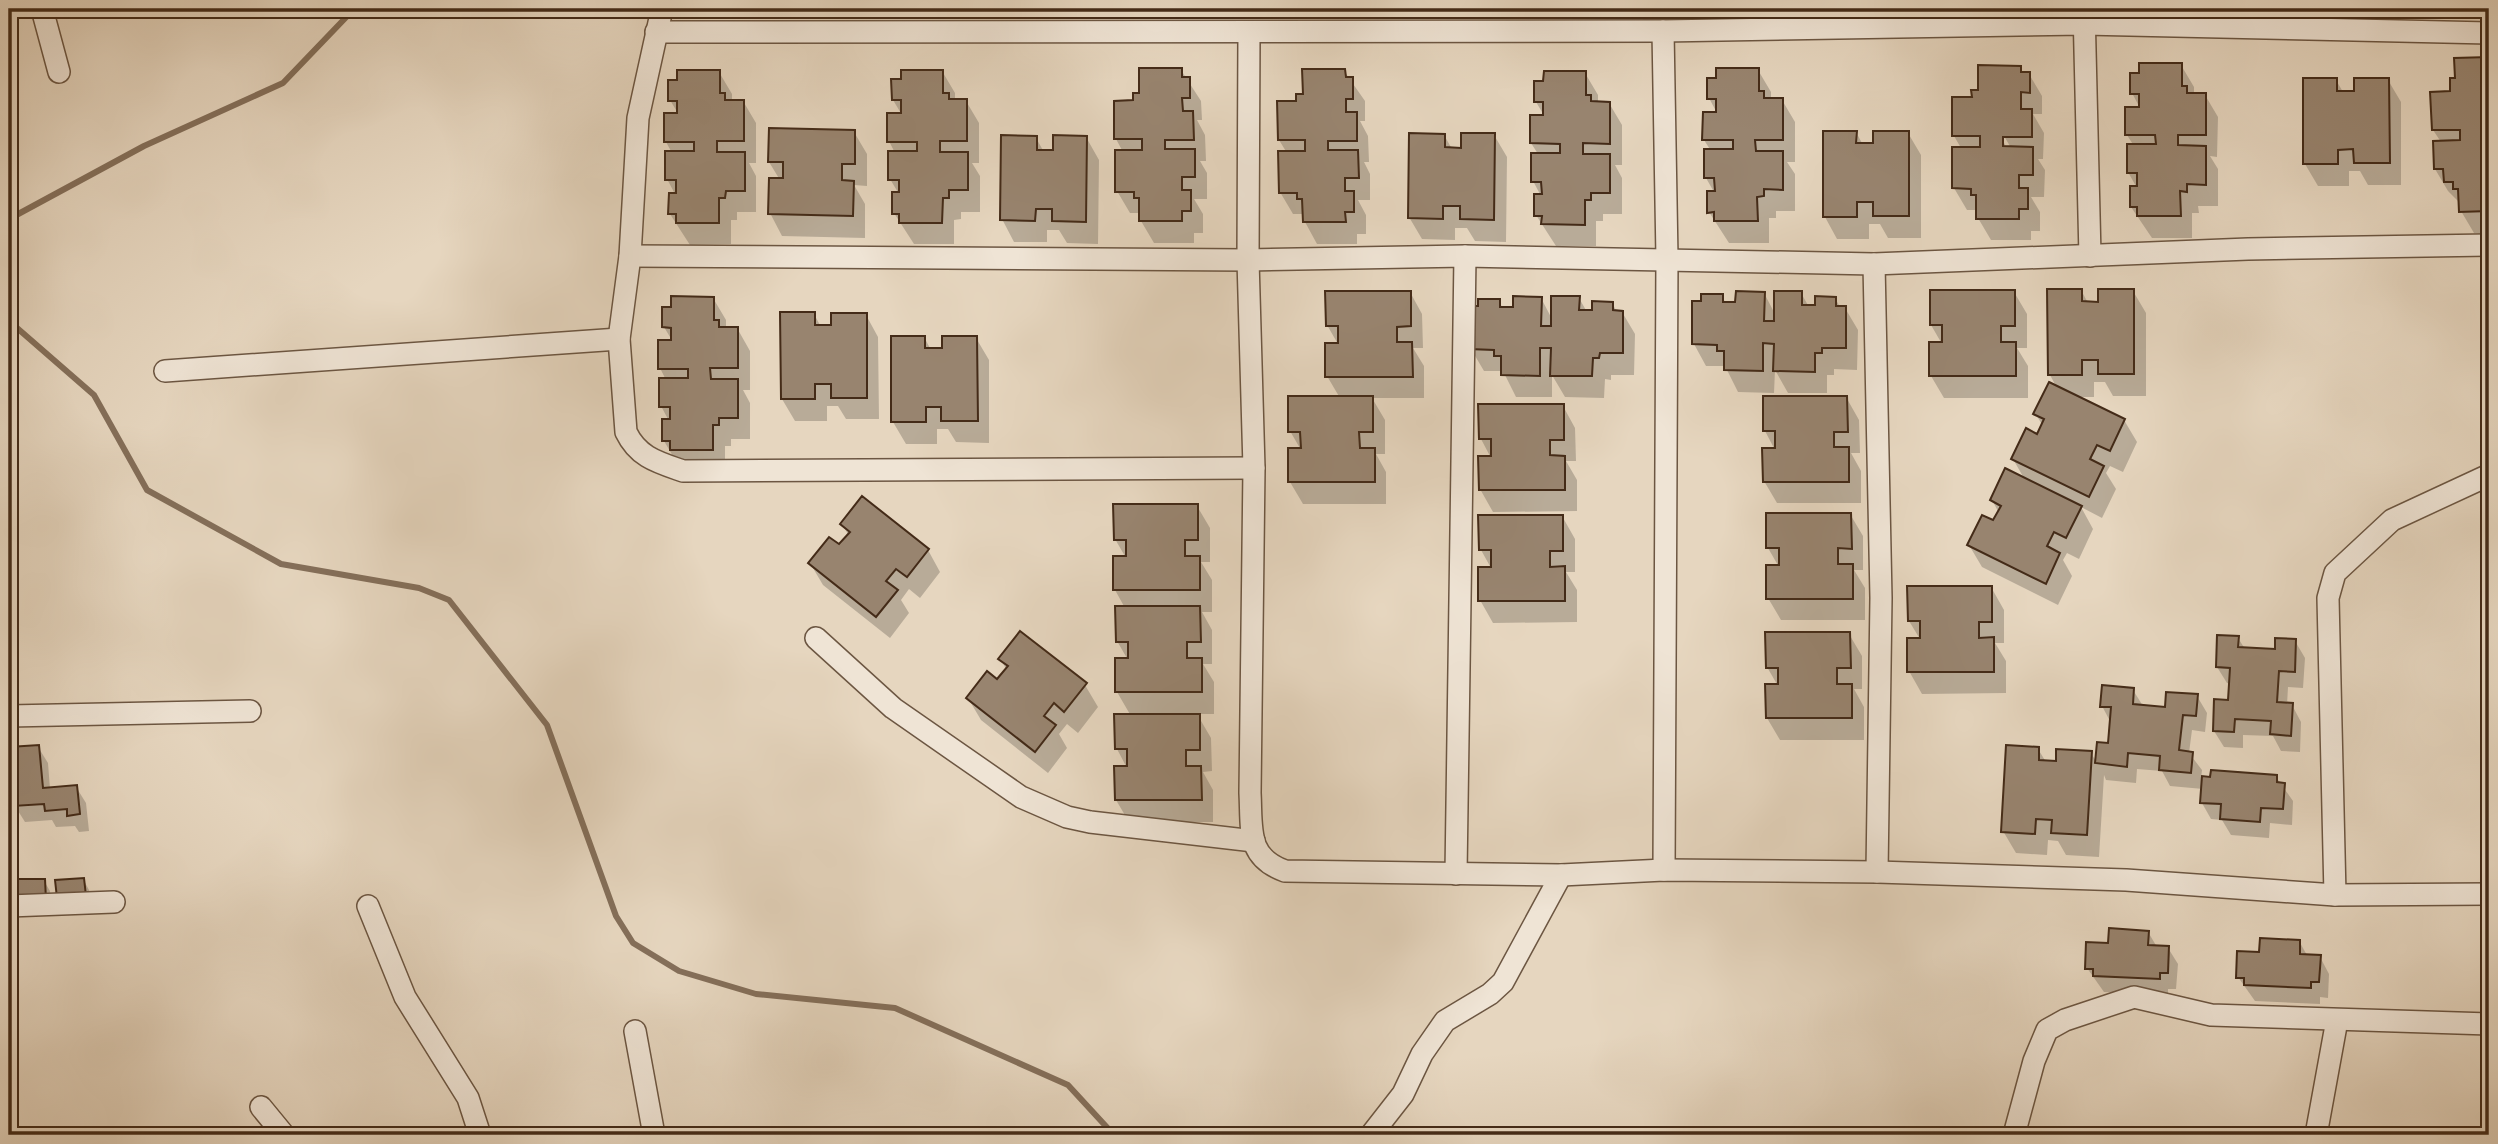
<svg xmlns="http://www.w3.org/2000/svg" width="2498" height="1144" font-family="'IM FELL Double Pica',serif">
<rect width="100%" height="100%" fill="#e6d6bf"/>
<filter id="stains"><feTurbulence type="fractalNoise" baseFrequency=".00286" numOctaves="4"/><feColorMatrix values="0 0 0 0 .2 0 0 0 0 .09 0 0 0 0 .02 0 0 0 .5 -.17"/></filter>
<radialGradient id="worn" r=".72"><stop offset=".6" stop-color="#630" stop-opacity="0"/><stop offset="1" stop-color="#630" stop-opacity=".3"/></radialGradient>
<g fill="#0003" fill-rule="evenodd">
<polygon points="2489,59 2489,233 2474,233 2461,211 2461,204 2448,191 2435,169 2441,142 2433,130 2457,80 2456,60"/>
<polygon points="2181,65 2194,87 2194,95 2205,95 2218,117 2217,157 2210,156 2218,169 2218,206 2198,206 2199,213 2192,213 2192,238 2152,238 2131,207 2137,188 2128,172 2134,146 2127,135 2140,108 2132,93"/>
<path d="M2020,68L2024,74H2029L2042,96V114H2033L2044,133L2043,159H2038L2045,170L2044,197H2031L2040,212V231H2031V240H1991L1978,218V210H1967L1954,188L1961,148L1954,136L1980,92ZM2000,129L2011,148H2007L1997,131Z"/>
<polygon points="1181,70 1201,101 1202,120 1197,120 1205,135 1206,161 1200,161 1207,173 1207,199 1194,199 1203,214 1203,233 1194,233 1194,243 1154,243 1141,221 1141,213 1130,213 1117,191 1123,152 1116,139 1141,95"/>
<polygon points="1758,70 1771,92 1771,100 1782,100 1795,122 1795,162 1787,162 1795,174 1795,211 1776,211 1776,218 1769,218 1769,243 1729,243 1709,212 1714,192 1706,178 1711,151 1704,140 1717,113 1709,98"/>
<polygon points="942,71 955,93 955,101 966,101 979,123 979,163 972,163 980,176 980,212 961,212 961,219 954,220 954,244 914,244 894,213 899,194 890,179 895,153 889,141 902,115 893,100"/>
<polygon points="1344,71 1365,101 1365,121 1360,121 1368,136 1369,162 1364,162 1370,174 1370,200 1358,200 1366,215 1366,234 1357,234 1357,244 1317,244 1305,222 1304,214 1293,214 1280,192 1287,153 1279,140 1304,96"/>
<polygon points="719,72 732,94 732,101 743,101 756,123 756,163 749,163 756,176 756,212 737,212 737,220 731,220 731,244 690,245 670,214 675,194 667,179 672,153 666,142 679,115 670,100 679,81"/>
<polygon points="1585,73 1598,95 1598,103 1609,103 1622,125 1622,165 1615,165 1622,178 1622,214 1603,214 1603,221 1596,221 1596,246 1556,246 1536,215 1541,196 1533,181 1538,154 1531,143 1545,117 1536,102"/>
<polygon points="2336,80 2343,92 2355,92 2388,80 2401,102 2401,185 2368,185 2360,171 2349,171 2349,186 2318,186 2305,164"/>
<polygon points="854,132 867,154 867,186 854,185 865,204 865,238 782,236 770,213 780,180 769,162"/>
<polygon points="1856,132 1863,145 1875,145 1908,133 1921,155 1921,238 1888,238 1880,224 1869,224 1869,239 1837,239 1825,217"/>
<polygon points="1444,135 1452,149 1462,149 1494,135 1507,157 1506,242 1475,241 1467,228 1455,228 1455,240 1422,239 1409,217"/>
<polygon points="1086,137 1099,160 1098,244 1067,243 1059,230 1047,230 1047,242 1014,242 1002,219 1036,138 1044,152 1055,152"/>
<polygon points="2081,290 2088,303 2100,303 2133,291 2146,313 2146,396 2113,396 2105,382 2094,382 2094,397 2076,397 2124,420 2137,442 2123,472 2110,466 2106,473 2116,489 2102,518 2081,507 2093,529 2079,559 2067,553 2063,560 2072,576 2058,605 1982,567 1969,545 1994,523 1999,513 1992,500 2025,480 2013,459 2038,436 2043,426 2035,413 2057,388 2050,375"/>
<polygon points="1410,292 1422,314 1423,348 1413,348 1424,366 1424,398 1372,398 1385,420 1385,454 1376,454 1386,472 1386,504 1303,504 1290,482 1301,450 1290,431 1340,398 1327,376 1338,344 1327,325"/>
<polygon points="2014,292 2027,314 2027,348 2017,348 2028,366 2028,398 1944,398 1931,376 1942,344 1931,325"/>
<polygon points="1764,293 1775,314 1801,293 1809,307 1817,307 1835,298 1840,307 1845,308 1858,330 1857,370 1834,369 1834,375 1827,375 1827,393 1788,393 1775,370 1774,393 1738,392 1725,366 1706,366 1694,344 1722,296 1726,304 1737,304"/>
<polygon points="713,298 726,320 726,328 737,328 750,351 750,390 743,390 750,403 750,439 731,439 731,446 725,446 725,472 677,463 664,441 669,421 661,406 666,380 660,368 673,342 664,327 673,308"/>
<polygon points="1541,298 1552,319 1579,298 1587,312 1612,303 1617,312 1622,312 1635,334 1634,375 1611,375 1611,380 1605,379 1604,398 1565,397 1552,375 1552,397 1516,397 1503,371 1484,371 1471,349 1499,301 1503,309 1514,309"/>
<polygon points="814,314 821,327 833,327 866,315 878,337 879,419 846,419 838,406 827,406 827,421 795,421 782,399"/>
<polygon points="924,337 931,350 944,350 976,338 989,360 989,443 956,442 948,429 937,429 937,444 906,444 893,422"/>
<polygon points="1846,397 1859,420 1860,453 1851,453 1861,471 1861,503 1777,503 1764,481 1775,450 1765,431"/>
<polygon points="1563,406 1575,428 1576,461 1566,461 1577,480 1577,511 1493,512 1480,489 1491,458 1481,439"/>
<polygon points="1197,506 1210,528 1210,562 1201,562 1212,580 1212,612 1202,612 1212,630 1212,664 1203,664 1214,682 1214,714 1197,714 1211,738 1212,771 1203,772 1213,790 1213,822 1129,822 1116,800 1127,768 1117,749 1131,716 1117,692 1128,660 1117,641 1125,608 1115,590 1126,558 1115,539"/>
<polygon points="1850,514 1863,536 1863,570 1854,570 1865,588 1865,620 1781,620 1768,598 1779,567 1768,548"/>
<polygon points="1562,516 1575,539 1575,572 1566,572 1577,590 1577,622 1493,623 1480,600 1491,568 1481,550"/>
<polygon points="842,524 928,550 940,572 920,598 909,589 901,600 909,613 890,638 823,585 810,563 839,547 849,536"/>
<polygon points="1991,587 2004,610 2004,643 1995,643 2006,661 2006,693 1922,694 1909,671 1920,639 1909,621"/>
<polygon points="1849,634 1862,656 1862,689 1854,689 1864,707 1864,740 1780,740 1767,718 1778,686 1767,667"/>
<polygon points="2238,638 2245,649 2276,651 2295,641 2305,658 2303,688 2288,687 2287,705 2292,705 2301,722 2300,752 2281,751 2273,736 2243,735 2243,748 2224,747 2214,731 2230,702 2231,684 2227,683 2217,667"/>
<polygon points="1000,659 1085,685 1098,707 1078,733 1067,724 1059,734 1067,748 1048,773 981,720 968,698 998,682 1007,670"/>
<polygon points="2133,690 2143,706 2166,709 2197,696 2207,713 2205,732 2192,730 2189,753 2202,770 2201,778 2276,777 2293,801 2292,825 2270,823 2269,838 2231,835 2222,820 2211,819 2202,803 2203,789 2170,786 2162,771 2137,769 2136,783 2106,780 2104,775 2099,857 2066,855 2058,841 2048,840 2047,855 2016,853 2003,831 2038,749 2046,762 2057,763 2091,753 2097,763 2110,745 2111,723 2102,706"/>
<polygon points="38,747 48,763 50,789 76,787 86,803 89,831 79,832 75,826 56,827 52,820 25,822 15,806 10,749"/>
<polygon points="83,879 89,890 91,906 65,908"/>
<polygon points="44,881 50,891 51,911 23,911"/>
<polygon points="2148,932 2157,947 2168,948 2178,964 2176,989 2168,989 2168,995 2104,992 2087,968 2110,945"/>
<polygon points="2299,941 2308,957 2320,957 2329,974 2328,998 2320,997 2320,1004 2255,1001 2238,977 2261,954"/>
</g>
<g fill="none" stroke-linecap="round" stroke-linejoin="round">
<g stroke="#846f5a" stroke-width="6">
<polyline points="9,219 144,146 283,83 354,9"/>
<polyline points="9,321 94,395 147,490 281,564 419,588 449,600 547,725 616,916 633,943 679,971 756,994 895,1008 1068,1085 1114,1135"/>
</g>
</g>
<g fill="#98846f" stroke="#442b18" stroke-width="2">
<polygon points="2489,57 2489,129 2482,129 2482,139 2489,139 2489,211 2459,212 2458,189 2453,189 2453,182 2444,182 2443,169 2434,169 2433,141 2460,140 2460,130 2432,130 2430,92 2450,91 2450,78 2455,78 2454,58"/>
<polygon points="2139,63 2182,63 2182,86 2187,86 2187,93 2206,93 2206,135 2178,135 2178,145 2206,146 2206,185 2187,184 2187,192 2180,191 2181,216 2137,216 2137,207 2130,207 2130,186 2137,186 2137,173 2127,173 2127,144 2156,144 2155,135 2125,135 2125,107 2139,107 2139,94 2130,94 2130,73 2139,73"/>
<polygon points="1978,65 2021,66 2021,72 2030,72 2030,93 2021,92 2021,109 2032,109 2032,137 2003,137 2003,146 2033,147 2033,175 2019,175 2019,188 2028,188 2028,209 2019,209 2019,219 1976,219 1976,195 1971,195 1971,189 1952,188 1952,147 1980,147 1980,136 1952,136 1952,97 1972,97 1971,90 1978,90"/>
<polygon points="1139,68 1182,68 1182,77 1190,77 1190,98 1182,98 1183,111 1193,111 1194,140 1165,140 1165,149 1195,149 1195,177 1182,177 1182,190 1191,190 1191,211 1182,211 1182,221 1139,221 1139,198 1134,198 1134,192 1115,192 1115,150 1142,150 1142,139 1114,139 1114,101 1133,100 1133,93 1139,93"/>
<polygon points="1716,68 1759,68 1759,91 1764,91 1764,98 1783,98 1783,140 1755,140 1756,151 1783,151 1783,190 1764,189 1764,196 1757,197 1758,221 1714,221 1714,212 1707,213 1707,191 1715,191 1714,178 1704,178 1704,149 1733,149 1733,140 1702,140 1703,112 1716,112 1716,99 1707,99 1707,78 1716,78"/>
<polygon points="1302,69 1345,69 1346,77 1353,77 1353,99 1346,99 1346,112 1357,112 1357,141 1328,141 1328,150 1358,150 1359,178 1345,178 1345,191 1354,191 1354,212 1345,212 1346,222 1303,222 1302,199 1297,199 1297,193 1279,193 1278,151 1305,151 1305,140 1278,140 1277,101 1296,101 1296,94 1303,94"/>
<polygon points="677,70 720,70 720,93 725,93 725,100 744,100 744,141 717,141 717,152 745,152 745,191 726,191 725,198 719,198 719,223 676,223 676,214 668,214 669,193 676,193 676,180 665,180 665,151 694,151 694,142 664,142 664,113 677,113 677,101 668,101 668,80 677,80"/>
<polygon points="901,70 943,70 943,93 949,93 949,99 967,99 967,141 940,141 940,152 968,152 968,190 949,190 949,198 943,198 942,223 899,223 899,214 892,214 892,192 899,192 899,180 888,180 888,151 917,151 917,142 887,142 887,113 901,113 901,100 892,100 891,79 901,79"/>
<polygon points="1544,71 1586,71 1586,95 1591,95 1591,101 1610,102 1610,144 1583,143 1583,154 1610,154 1610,193 1591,193 1591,200 1585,200 1585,225 1541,224 1542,216 1534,216 1534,194 1542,194 1541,182 1531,182 1531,153 1560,153 1560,144 1530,143 1530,115 1543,115 1543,102 1534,102 1534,81 1543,81"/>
<polygon points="2303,78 2337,78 2337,91 2354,91 2354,78 2389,78 2390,163 2354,163 2353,149 2338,150 2338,164 2303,164"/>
<polygon points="769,128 855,130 855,164 842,164 842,180 854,181 853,216 768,214 769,178 783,178 783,162 768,162"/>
<polygon points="1823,131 1857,131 1856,143 1873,143 1873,131 1909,131 1909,216 1873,216 1873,202 1857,202 1857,217 1823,217"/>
<polygon points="1409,133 1445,134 1445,147 1461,148 1461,133 1495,133 1494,220 1460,219 1460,206 1443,206 1443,219 1408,218"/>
<polygon points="1001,135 1037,136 1037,150 1053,150 1053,135 1087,136 1086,222 1052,221 1052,209 1036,209 1035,221 1000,220"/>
<polygon points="2047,289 2082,289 2082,301 2098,302 2098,289 2134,289 2134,374 2098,374 2098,360 2082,360 2082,375 2048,375"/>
<polygon points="1930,290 2015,290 2015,326 2001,326 2001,342 2016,342 2016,376 1929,376 1929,342 1942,342 1942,325 1930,325"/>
<polygon points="1325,291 1411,291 1411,326 1397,327 1397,342 1412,342 1413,377 1325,377 1325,343 1338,343 1338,326 1326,326"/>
<polygon points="1736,291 1765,292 1764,321 1774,321 1774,291 1802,291 1802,305 1815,305 1815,296 1836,297 1836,306 1846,306 1846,348 1822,348 1822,353 1815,353 1815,372 1773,371 1774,344 1763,343 1763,371 1724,370 1724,351 1717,351 1717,345 1692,344 1692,301 1701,301 1701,294 1723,294 1723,302 1735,302"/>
<polygon points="671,296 714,297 714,320 719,320 719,327 738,327 738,368 710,368 711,379 738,379 738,418 719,418 719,425 713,425 713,450 670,450 670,441 662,441 662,419 670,419 670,407 659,407 659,378 688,378 688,369 658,369 658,340 671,340 671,328 662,327 662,307 671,307"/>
<polygon points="1513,296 1542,297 1541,326 1551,326 1551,296 1580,296 1579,310 1592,310 1592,301 1613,302 1613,310 1623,311 1623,353 1600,353 1599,358 1593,358 1592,376 1550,376 1551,348 1540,348 1540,376 1501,375 1501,356 1494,356 1494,350 1469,349 1470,306 1478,306 1478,299 1500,299 1500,307 1513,307"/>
<polygon points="780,312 815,312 815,325 831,325 831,313 867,313 867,398 831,398 831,384 815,384 815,399 781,399"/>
<polygon points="891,336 925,336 925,348 942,348 942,336 977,336 978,421 941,421 941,407 926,407 926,422 891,422"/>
<polygon points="2049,382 2125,419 2110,451 2097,445 2090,459 2104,466 2089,497 2011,459 2026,428 2037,434 2044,419 2033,414"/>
<polygon points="1288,396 1373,396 1373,432 1359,432 1360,448 1375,448 1375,482 1288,482 1288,448 1301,448 1300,432 1288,432"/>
<polygon points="1763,396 1847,396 1848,432 1834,432 1834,447 1849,447 1849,482 1763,482 1762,448 1775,448 1775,431 1763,431"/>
<polygon points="1478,404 1564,404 1564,440 1550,440 1550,455 1565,456 1565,490 1479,490 1478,456 1491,456 1491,439 1479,439"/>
<polygon points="2005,468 2082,506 2066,538 2054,532 2047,546 2060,553 2046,584 1967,545 1982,515 1993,520 2001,506 1990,500"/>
<polygon points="862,496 929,549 907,577 896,569 886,581 898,590 876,617 808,563 829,537 839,544 850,532 840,524"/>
<polygon points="1113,504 1198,504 1198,540 1185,540 1185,556 1200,556 1200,590 1113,590 1113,556 1126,556 1126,540 1114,540"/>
<polygon points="1766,513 1851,513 1852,549 1838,548 1838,564 1853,564 1853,599 1766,599 1766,565 1779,565 1779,548 1766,548"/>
<polygon points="1478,515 1563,515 1563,551 1550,551 1550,567 1565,566 1565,601 1478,601 1478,567 1491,567 1491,550 1479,550"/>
<polygon points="1907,586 1992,586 1992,622 1979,622 1979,638 1994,637 1994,672 1907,672 1907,638 1920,638 1920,621 1908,621"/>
<polygon points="1115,606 1200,606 1201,642 1187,642 1187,658 1202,658 1202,692 1115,692 1115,658 1128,658 1128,642 1116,642"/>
<polygon points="1020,631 1087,683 1064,712 1054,703 1044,716 1056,725 1035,752 966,698 987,671 997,679 1008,666 998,659"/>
<polygon points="1765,632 1850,632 1851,668 1837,668 1837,684 1852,684 1852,718 1766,718 1765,684 1778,684 1778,668 1766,668"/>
<polygon points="2217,635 2239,636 2238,647 2275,649 2275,638 2296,639 2295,672 2279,671 2277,702 2293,703 2291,736 2270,734 2271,721 2235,719 2234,732 2213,731 2214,699 2228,700 2230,668 2216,667"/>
<polygon points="2102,685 2134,688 2133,704 2165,707 2166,692 2198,694 2196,716 2183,715 2179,750 2193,752 2191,773 2159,770 2160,756 2128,753 2127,767 2095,763 2097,742 2108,743 2111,707 2100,707"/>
<polygon points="1114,714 1200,714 1200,750 1186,750 1186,766 1201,766 1202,800 1115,800 1114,766 1127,766 1127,749 1115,749"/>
<polygon points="39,745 43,788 77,785 80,814 67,816 67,809 45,811 44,804 13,806 9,747"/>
<polygon points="2006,745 2039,747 2039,760 2056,761 2056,749 2092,751 2087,835 2051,833 2052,820 2036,819 2035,834 2001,832"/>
<polygon points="2211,770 2277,775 2277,782 2285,783 2283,809 2261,808 2260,822 2220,819 2221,804 2200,803 2202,776 2210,777"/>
<polygon points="84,878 86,896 57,898 55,880"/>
<polygon points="14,879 45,879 46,900 15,901"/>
<polygon points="2109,928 2149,931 2148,945 2169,946 2168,973 2160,973 2160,979 2093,976 2093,969 2085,969 2086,942 2108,943"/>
<polygon points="2260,938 2300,940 2300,954 2321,955 2319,982 2311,982 2311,988 2244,985 2244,978 2236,978 2237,951 2259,952"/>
</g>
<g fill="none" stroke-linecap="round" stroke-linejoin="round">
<g stroke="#6c5642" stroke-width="24">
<g id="street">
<polyline points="42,9 59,72"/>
<path d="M662,9L638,118L630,256L619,339L626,432C638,457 657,462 683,471L1254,468"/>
<polyline points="2084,9 2090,256"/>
<polyline points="1663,31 1667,258 1664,870"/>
<polyline points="656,32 1663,31 2084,24 2489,33"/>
<path d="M1249,32L1248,260L1254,468L1250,793C1252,829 1246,857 1285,871L1561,875L1664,870L1877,872L2126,880L2335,895L2489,894"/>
<polyline points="630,256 1248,260 1465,256 1874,264 2248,249 2489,245"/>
<polyline points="1874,264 1881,598 1877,872"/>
<polyline points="165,371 619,339"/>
<polyline points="816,638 893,708 1021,797 1067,817 1090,822 1254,841"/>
<polyline points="9,716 250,711"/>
<polyline points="1456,874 1465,256"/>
<polyline points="2335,895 2328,598 2335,573 2392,520 2489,475"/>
<polyline points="9,906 114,902"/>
<polyline points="368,906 405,997 468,1098 480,1135"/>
<polyline points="635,1031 654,1135"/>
<polyline points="261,1107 284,1135"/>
<polyline points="1371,1135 1403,1094 1422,1054 1445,1021 1490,994 1503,982 1561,875"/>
<polyline points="2014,1135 2034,1061 2047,1030 2065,1020 2134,997 2211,1015 2489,1024"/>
<polyline points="2316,1135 2337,1020"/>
</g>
</g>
<use href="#street" stroke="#efe4d5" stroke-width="21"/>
</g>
<rect width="2498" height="1144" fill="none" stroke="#e6d6bf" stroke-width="35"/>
<rect x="10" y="10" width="2477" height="1123" fill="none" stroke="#442b18" stroke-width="3.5"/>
<rect x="18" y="18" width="2463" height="1109" fill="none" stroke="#442b18" stroke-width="2"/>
<rect width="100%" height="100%" filter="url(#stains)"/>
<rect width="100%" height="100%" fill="url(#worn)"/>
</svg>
